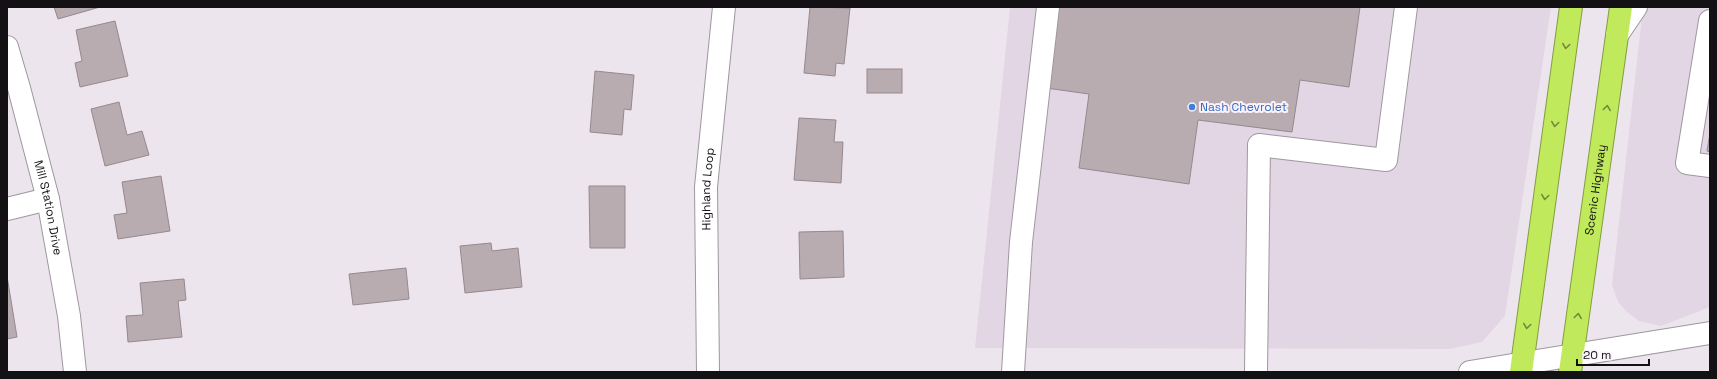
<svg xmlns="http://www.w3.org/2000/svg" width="1717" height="379" font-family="'Space Grotesk',sans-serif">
<rect width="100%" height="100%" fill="#ede5ed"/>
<g fill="#e3d6e4">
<polygon points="1010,7 1551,7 1505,316 1482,342 1450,349 975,348"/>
<polygon points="1643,7 1710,7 1710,307 1661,326 1639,321 1627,312 1618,302 1612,285"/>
</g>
<g fill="#b8acb0" stroke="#95898d">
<polygon points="54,7 100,7 58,19"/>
<polygon points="810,7 850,8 844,64 836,63 835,76 804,73"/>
<polygon points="1057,7 1360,7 1349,87 1300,80 1292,132 1198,120 1189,184 1079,168 1089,94 1046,88"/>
<polygon points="115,21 128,76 80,87 75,63 82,61 76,30"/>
<rect x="867" y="69" width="35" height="24"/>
<polygon points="595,71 634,75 631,110 624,109 622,135 590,132"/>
<polygon points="119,102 127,135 142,131 149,155 105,166 91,109"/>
<polygon points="799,118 836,120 834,142 843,142 841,183 794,180"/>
<polygon points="1710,133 1710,152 1707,151"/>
<polygon points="161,176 170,231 118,239 114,215 127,213 122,182"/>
<polygon points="589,186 625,186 625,248 590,248"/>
<polygon points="843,231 844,277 800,279 799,232"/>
<polygon points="491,243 492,251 518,248 522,287 465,293 460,246"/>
<polygon points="406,268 409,299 353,305 349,274"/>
<polygon points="7,276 17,337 7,339"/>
<polygon points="184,279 186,300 178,301 182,337 128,342 126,316 143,315 140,283"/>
</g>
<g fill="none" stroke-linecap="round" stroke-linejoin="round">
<g stroke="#9f979f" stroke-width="24">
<g id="minor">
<polyline points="1710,21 1687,163 1710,166"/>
<polyline points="1617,35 1636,7"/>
<path id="s1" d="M7,47L19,88L48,199L69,316L75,372"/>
<polyline points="7,209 48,199"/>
<path id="s2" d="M708,372L706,187L724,7"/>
<polyline points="1013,372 1021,242 1048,7"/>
<polyline points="1256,372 1259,145 1386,160 1406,7"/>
<polyline points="1470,372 1710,333"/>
</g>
</g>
<g stroke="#849d43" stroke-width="24">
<g id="highway">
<polyline points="1521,372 1571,7"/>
<path id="s3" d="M1570,372L1621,7"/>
</g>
</g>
<use href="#minor" stroke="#fff" stroke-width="22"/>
<use href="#highway" stroke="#c0e95c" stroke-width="22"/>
</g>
<defs><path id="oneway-chevron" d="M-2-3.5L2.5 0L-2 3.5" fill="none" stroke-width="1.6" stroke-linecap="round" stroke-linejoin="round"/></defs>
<g stroke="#73883c">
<use href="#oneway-chevron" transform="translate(1566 46) rotate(98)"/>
<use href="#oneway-chevron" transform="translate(1607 108) rotate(-82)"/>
<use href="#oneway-chevron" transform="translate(1555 124) rotate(98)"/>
<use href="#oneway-chevron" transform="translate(1545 197) rotate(98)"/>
<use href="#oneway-chevron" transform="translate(1578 316) rotate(-82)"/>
<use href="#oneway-chevron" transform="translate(1527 326) rotate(98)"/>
</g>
<circle fill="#3f7fe0" stroke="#faf2fb" stroke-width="1.5" cx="1192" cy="107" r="4"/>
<g text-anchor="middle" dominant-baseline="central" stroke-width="4" stroke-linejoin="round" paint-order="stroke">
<g font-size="12" fill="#366cbe" stroke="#faf2fb" text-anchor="start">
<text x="1200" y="107">Nash Chevrolet</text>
</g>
<g font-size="12" fill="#141114" stroke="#faf2fb">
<text stroke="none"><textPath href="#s2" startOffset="183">Highland Loop</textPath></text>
<text stroke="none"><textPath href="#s3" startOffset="184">Scenic Highway</textPath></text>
<text stroke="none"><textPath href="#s1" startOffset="166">Mill Station Drive</textPath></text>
</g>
</g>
<rect width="1717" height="379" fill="none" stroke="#141114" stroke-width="16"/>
<path d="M1577 359v6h72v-6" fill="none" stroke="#141114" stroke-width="2"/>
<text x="1583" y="359" font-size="12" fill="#141114" stroke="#faf2fb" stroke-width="3" paint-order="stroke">20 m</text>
</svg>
